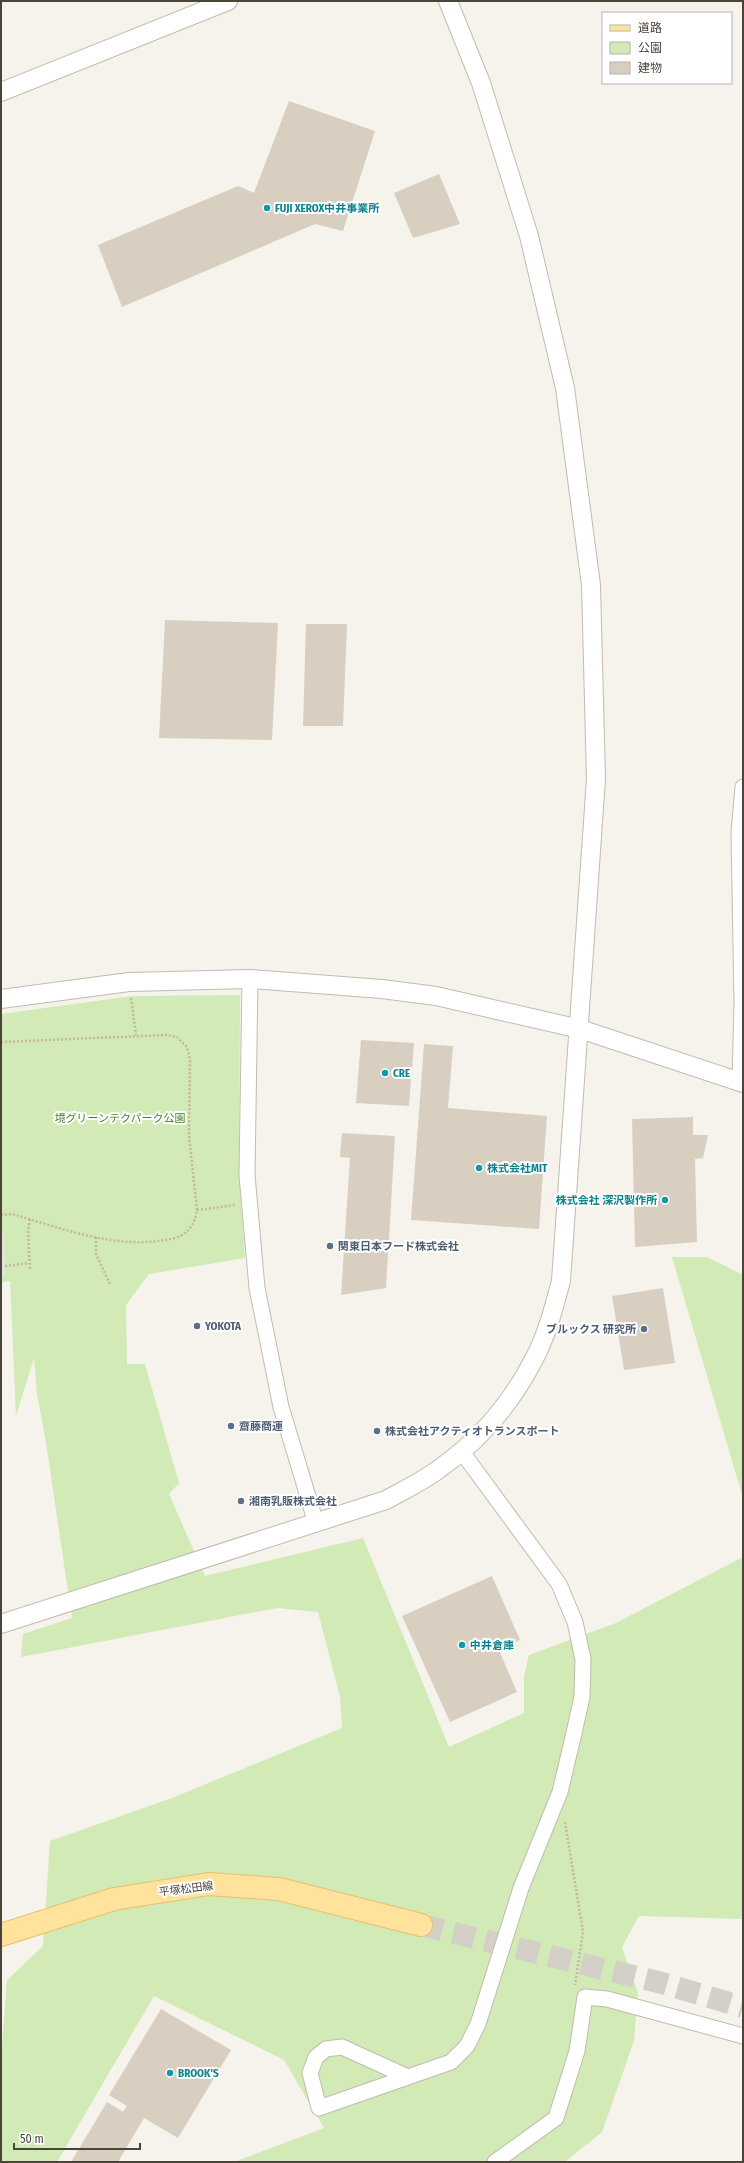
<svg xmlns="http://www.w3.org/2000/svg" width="744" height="2163" font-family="'Fira Sans Condensed','Noto Sans JP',sans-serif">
<rect width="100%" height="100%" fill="#f6f3ec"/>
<g fill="#d2eab5">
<polygon points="240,995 239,1169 245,1258 149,1274 126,1305 127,1364 145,1364 179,1483 169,1494 205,1576 363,1538 449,1747 524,1713 524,1676 529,1655 616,1623 743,1557 743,1919 639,1916 622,1947 638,1993 634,2041 602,2132 565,2162 234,2162 324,2128 284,2060 154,1996 57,2162 1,2162 1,2059 7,1980 43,1946 50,1841 172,1798 342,1728 340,1697 318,1612 277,1608 21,1657 23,1634 72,1618 45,1436 37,1395 34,1358 16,1416 10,1281 1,1282 1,1014 132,996"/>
<polygon points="672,1257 707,1257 743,1275 743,1498"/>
</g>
<polygon fill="#e5e3e0" points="1,1233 4,1233 5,1275 1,1275"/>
<g fill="#d8cfc1">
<polygon points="289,101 375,131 343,231 315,224 122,307 98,245 238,186 254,193"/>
<polygon points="439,174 460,224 413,238 394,193"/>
<polygon points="165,620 278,623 272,740 159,738"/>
<polygon points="306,624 347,624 343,726 303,726"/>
<polygon points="361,1040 414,1043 409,1106 356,1103"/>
<polygon points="424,1044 453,1046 448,1108 547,1116 539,1229 411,1220"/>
<polygon points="693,1117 693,1135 708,1135 703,1158 695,1159 697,1242 635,1247 632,1119"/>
<polygon points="342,1133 395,1136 386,1288 341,1295 350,1158 340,1157"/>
<polygon points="663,1288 675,1363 624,1370 612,1296"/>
<polygon points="492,1576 520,1640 499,1650 517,1692 450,1722 402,1616"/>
<polygon points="161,2009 231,2050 178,2138 144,2118 118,2162 71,2162 107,2102 123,2112 127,2106 109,2095"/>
</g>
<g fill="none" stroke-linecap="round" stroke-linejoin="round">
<polyline stroke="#d4d0c8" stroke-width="22" stroke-dasharray="22 11" stroke-linecap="butt" points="421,1925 662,1983 743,2007"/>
<g stroke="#c2bbae" stroke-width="17">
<g id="minor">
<polyline points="250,979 247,1175 257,1288 281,1407 316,1523"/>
<polyline points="740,1082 742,1003 739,833 743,787"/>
<polyline points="408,2077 342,2047 326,2049 316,2057 310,2073 319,2108 451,2062 467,2046 478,2024 521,1888 560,1792 574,1733 582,1697 583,1659 575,1622 559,1584 462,1452"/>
<polyline points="495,2162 556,2118 577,2051 585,1997 607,1999 743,2036"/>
</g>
</g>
<g stroke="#c2bbae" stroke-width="20">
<g id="tertiary">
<polyline points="1,92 228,1"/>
<polyline points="1,999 129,982 250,979 382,989 436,996 580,1029 743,1083"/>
<path d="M1,1624L386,1500C404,1490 423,1481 439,1469C479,1441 512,1402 534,1359C547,1335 554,1307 561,1281L596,779L591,585L565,388L529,236L481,83L448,1"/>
</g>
</g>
<g stroke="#e6c16a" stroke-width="24">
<polyline id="primary" points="1,1935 114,1899 209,1884 279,1889 421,1925"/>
</g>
<g stroke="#c4b79f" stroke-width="2.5" stroke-dasharray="2 2" stroke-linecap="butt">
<polyline points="131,998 136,1035"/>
<path d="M1,1042L166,1035L177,1037L187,1047L190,1060L189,1136L197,1210C195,1221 192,1229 182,1235C178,1238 170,1239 165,1240C114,1249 61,1228 12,1214L1,1215"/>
<polyline points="197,1210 235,1205"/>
<polyline points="96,1237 96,1254 110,1284"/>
<polyline points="5,1266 29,1263"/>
<polyline points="30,1269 28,1232 30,1219"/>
<polyline points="565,1822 583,1932 575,1985"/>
</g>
<use href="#minor" stroke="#fff" stroke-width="15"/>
<use href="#tertiary" stroke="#fff" stroke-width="18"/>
<use href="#primary" stroke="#ffe39c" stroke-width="22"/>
</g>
<g fill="#0f9aa8" stroke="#fff" stroke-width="1.5">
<circle cx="267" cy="208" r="4"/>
<circle cx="385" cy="1073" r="4"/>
<circle cx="479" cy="1168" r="4"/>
<circle cx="665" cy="1200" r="4"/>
<circle cx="462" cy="1645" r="4"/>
<circle cx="170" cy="2073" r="4"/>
</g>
<g fill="#5c6f8a" stroke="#fff" stroke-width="1.5">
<circle cx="330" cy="1246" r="4"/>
<circle cx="197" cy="1326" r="4"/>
<circle cx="644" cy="1329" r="4"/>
<circle cx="231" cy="1426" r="4"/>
<circle cx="377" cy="1431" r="4"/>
<circle cx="241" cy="1501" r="4"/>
</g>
<g text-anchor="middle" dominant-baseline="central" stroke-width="4" stroke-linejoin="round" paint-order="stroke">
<g font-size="11" font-weight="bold" fill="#0d838f" stroke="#fff" text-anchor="start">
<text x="275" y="208">FUJI XEROX中井事業所</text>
<text x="393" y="1073">CRE</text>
<text x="487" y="1168">株式会社MIT</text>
<text x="657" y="1200" text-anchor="end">株式会社 深沢製作所</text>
<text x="470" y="1645">中井倉庫</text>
<text x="178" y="2073">BROOK'S</text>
</g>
<g font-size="11" fill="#4a7f2a" stroke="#fff">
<text x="120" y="1118">境グリーンテクパーク公園</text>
</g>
<g font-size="11" font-weight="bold" fill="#4e5e75" stroke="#fff" text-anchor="start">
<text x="338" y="1246">関東日本フード株式会社</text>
<text x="205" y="1326">YOKOTA</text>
<text x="636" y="1329" text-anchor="end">ブルックス 研究所</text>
<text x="239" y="1426">齋藤商運</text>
<text x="385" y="1431">株式会社アクティオトランスポート</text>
<text x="249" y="1501">湘南乳販株式会社</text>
</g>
<g font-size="11" fill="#4b4439" stroke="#fff">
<text transform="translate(186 1889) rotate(-7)">平塚松田線</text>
</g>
</g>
<rect width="744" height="2163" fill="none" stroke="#4b4439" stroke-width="4"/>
<rect x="602" y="12" width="130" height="72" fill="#ffffff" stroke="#b7b4b0"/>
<rect x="610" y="25" width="20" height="6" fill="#ffe39c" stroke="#b7b4b0"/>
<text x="638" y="32" font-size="12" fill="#4b4439">道路</text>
<rect x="610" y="42" width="20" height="12" fill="#d2eab5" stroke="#b7b4b0"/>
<text x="638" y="52" font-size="12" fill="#4b4439">公園</text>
<rect x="610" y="62" width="20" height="12" fill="#d8cfc1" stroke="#b7b4b0"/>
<text x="638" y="72" font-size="12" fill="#4b4439">建物</text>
<path d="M14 2143v6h126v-6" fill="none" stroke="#4b4439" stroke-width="2"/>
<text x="20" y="2143" font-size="12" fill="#4b4439" stroke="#ffffff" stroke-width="3" paint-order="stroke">50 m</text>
</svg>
